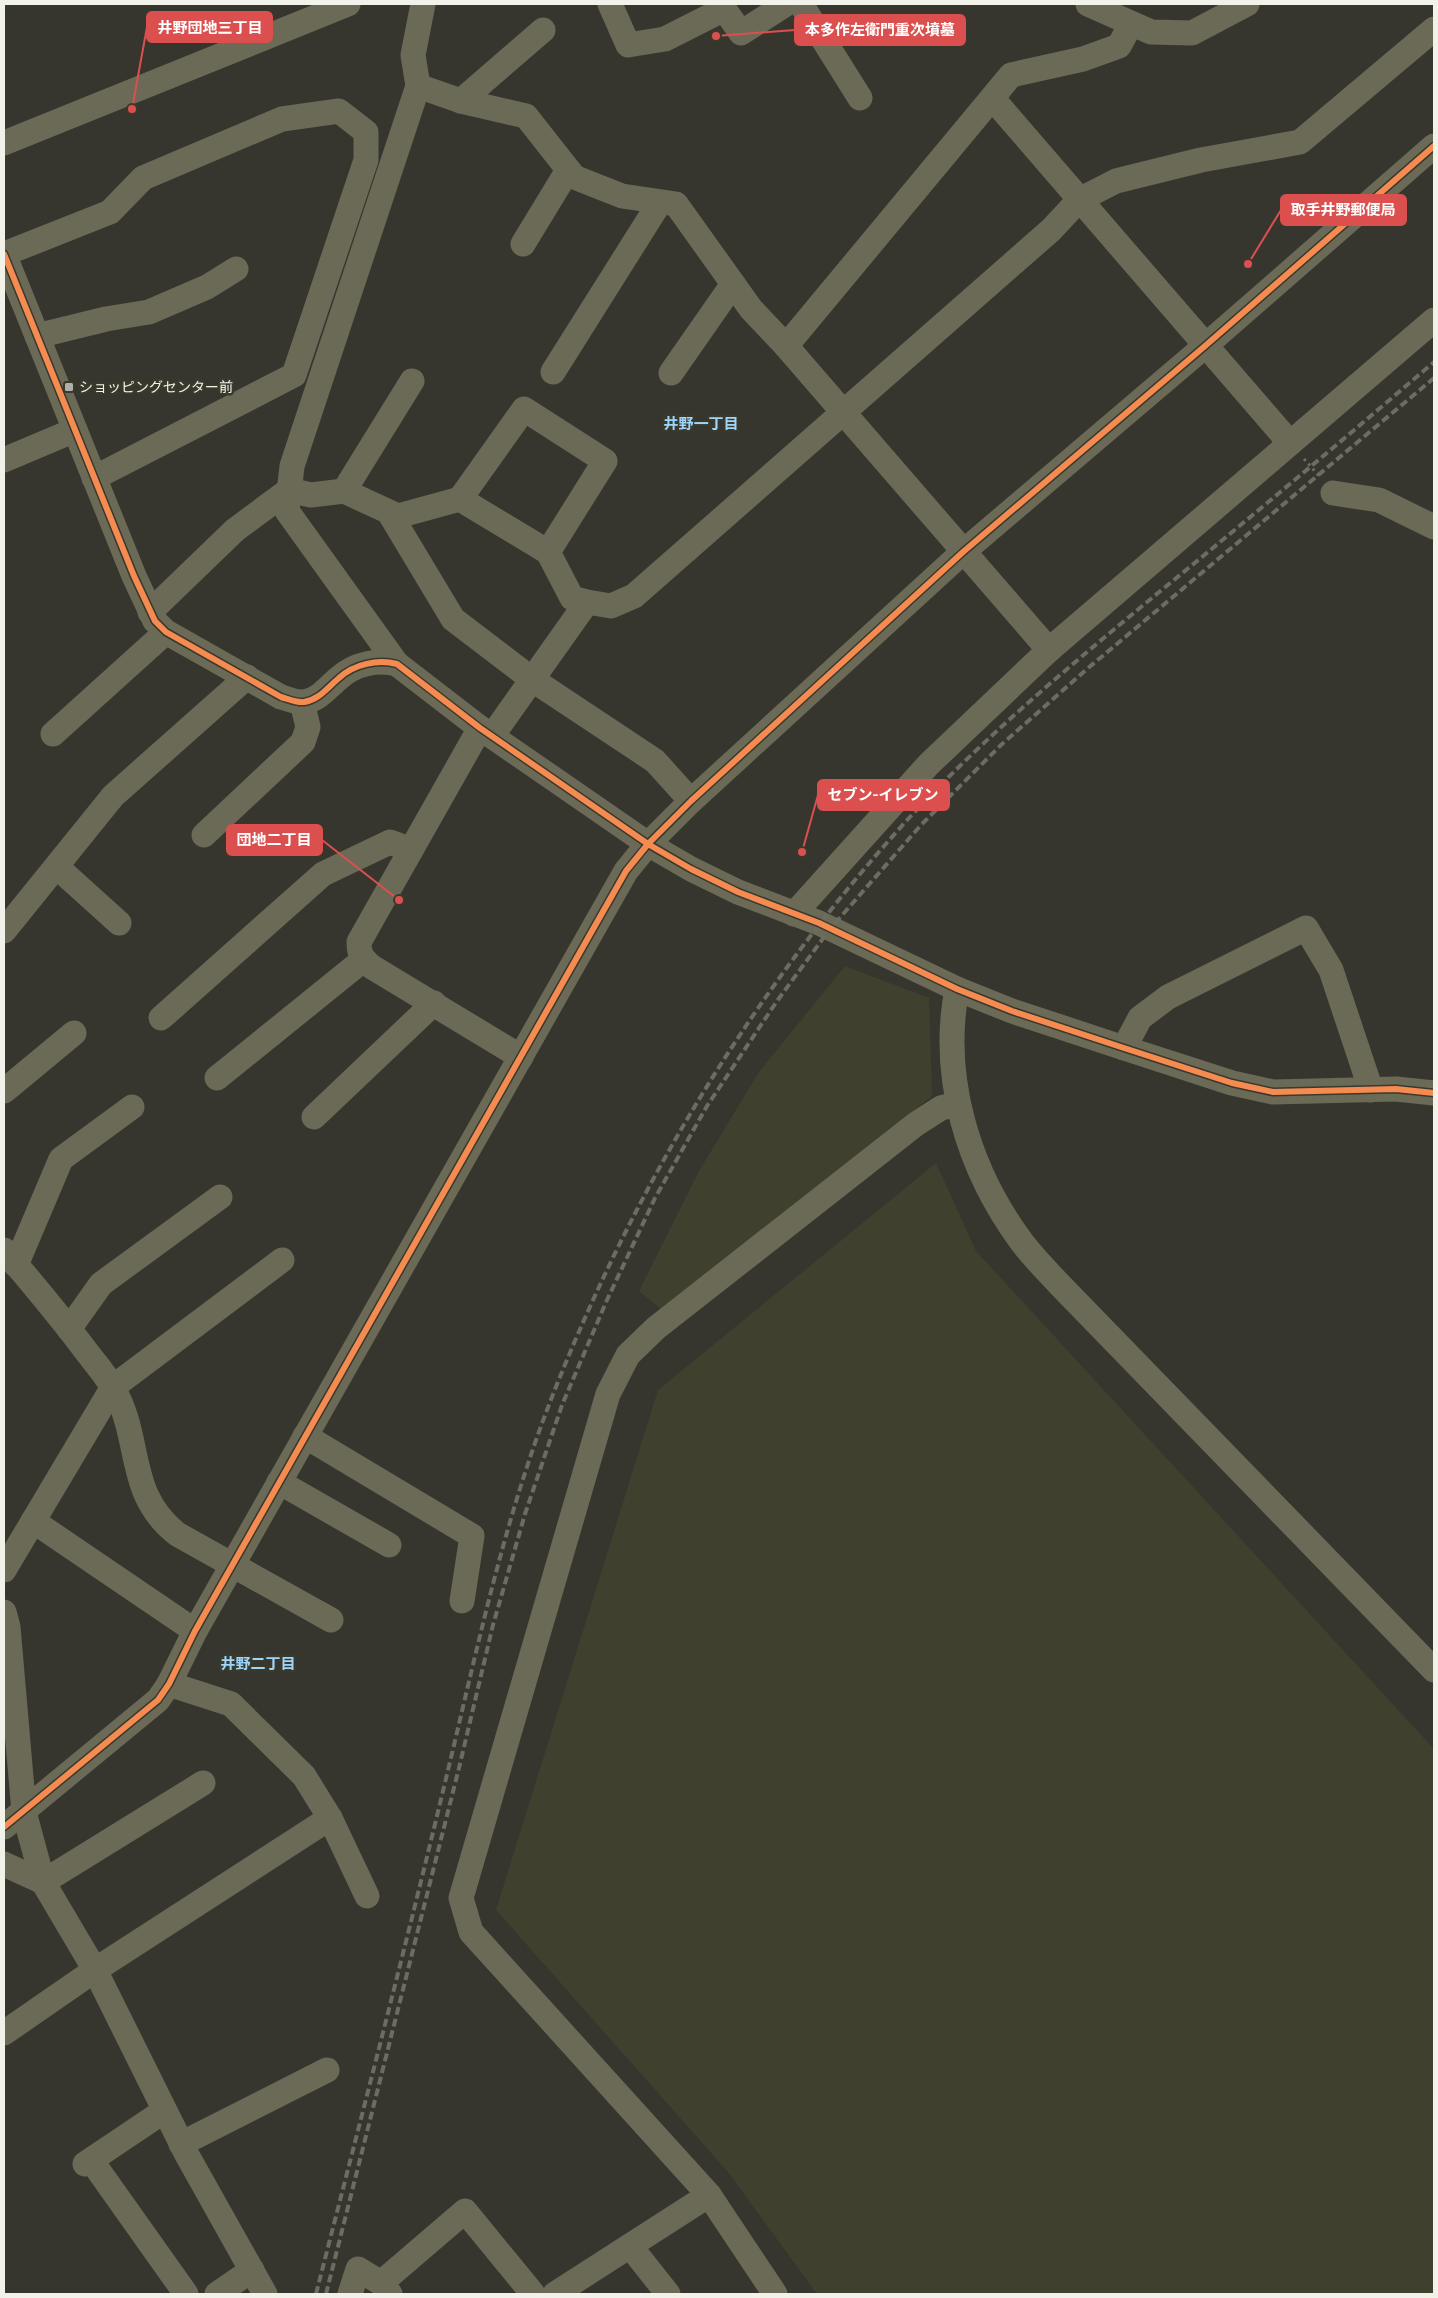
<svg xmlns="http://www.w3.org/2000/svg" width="1438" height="2298" font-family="'IBM Plex Serif','Noto Sans JP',serif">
<rect width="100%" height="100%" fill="#36362f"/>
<g fill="#40402e">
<polygon points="845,966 929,998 932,1096 661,1309 639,1291 699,1171 759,1072"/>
<polygon points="936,1163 976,1251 1434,1749 1434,2294 817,2294 728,2172 496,1910 658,1390"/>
</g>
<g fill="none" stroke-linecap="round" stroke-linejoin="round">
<polyline stroke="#707062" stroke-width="3" stroke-dasharray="2.5 4" stroke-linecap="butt" points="1304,459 1320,477"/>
<g stroke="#6b6a57" stroke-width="25">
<polyline points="423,4 413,55 418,86 461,101 526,116 574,177 622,196 676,204 751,309 786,346 1049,650"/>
<polyline points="610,4 628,45 665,39 724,9 741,33 786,4"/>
<polyline points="801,4 860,98"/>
<polyline points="1088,4 1151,32 1192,33 1247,4"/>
<polyline points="993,99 1290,443"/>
<polyline points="461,101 543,30"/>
<polyline points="4,143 348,4"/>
<polyline points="523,244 568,170"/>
<path d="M4,254L134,576L155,621L166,632L281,697C288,699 297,703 304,702C319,700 328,687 339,678C354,664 378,659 397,664L480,728L648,844L691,869L738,892L819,923L957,989L1012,1011L1124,1048L1232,1083L1273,1092L1396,1089L1434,1093"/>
<polyline points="4,254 110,212 143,178 282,119 339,111 366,132 366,160 294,375 94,478"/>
<polyline points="37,336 106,319 149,312 207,287 236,269"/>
<polyline points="786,346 1011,75 1083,59 1119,46 1131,24"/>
<polyline points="553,372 660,202"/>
<polyline points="671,373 733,284"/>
<polyline points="4,460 75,430"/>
<polyline points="344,491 412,381"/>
<polyline points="1333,493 1379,500 1434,527"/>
<polyline points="460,499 524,409 605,461 548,552"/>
<polyline points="390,514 453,619 533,680 655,761 691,801"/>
<polyline points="150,612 235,530 289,490 311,495 344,491 398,516 460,499 548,552 572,598 587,602"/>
<polyline points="397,664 287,511 292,466 418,86"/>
<path d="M480,728L359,942C359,954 362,959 372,967L521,1057"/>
<polyline points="53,734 166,632"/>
<polyline points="492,736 587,602 611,606 634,596 1051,230 1079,200 1116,181 1201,160 1300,142 1434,29"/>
<polyline points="204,835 303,742 308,727 302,702"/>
<polyline points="57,867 119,923"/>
<polyline points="794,914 929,764 1049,650 1434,320"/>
<polyline points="4,931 113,796 247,677"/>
<path d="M957,989C940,1077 968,1169 1021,1241C1032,1256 1046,1270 1059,1284L1434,1670"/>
<polyline points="161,1018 323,874 390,842 411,850"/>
<polyline points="1124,1048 1140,1018 1168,997 1306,928 1331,970 1371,1090"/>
<polyline points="217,1078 363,960"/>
<polyline points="4,1091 74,1033"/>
<polyline points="314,1117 434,1003"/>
<path d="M4,1250C32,1283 60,1316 86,1351C95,1363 106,1375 113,1388C143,1439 125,1493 177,1534L331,1620"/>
<polyline points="16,1265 61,1159 132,1107"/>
<polyline points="69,1329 101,1284 220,1197"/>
<polyline points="305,1436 472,1536 462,1601"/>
<polyline points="279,1482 389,1545"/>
<polyline points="33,1521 195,1631"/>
<polyline points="4,1570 113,1387 282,1260"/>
<polyline points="4,1612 8,1627 24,1812 43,1882 95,1970 187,2155 265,2294"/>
<polyline points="169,1684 231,1704 304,1776 330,1818 367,1896"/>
<polyline points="4,1827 158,1700 169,1684 195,1631 626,871 648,844 691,801 963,552 1205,346 1434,146"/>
<polyline points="4,1864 43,1882"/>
<polyline points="43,1882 203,1783"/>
<polyline points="4,2033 95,1970 330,1818"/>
<polyline points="181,2144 327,2070"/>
<polyline points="91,2160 186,2294"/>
<polyline points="85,2164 164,2111"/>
<polyline points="630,2246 668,2294"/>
<polyline points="381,2283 465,2211 533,2294"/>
<polyline points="217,2294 252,2270"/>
<polyline points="350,2294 358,2269 381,2283 390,2294"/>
<polyline points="555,2294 709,2195"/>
<polyline points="775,2294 709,2195 471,1932 461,1898 608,1394 628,1355 656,1328 916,1124 941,1108 957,1104"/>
</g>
<g stroke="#6c6c61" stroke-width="4" stroke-dasharray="8 4" stroke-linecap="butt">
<path d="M316,2294C361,2118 407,1942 449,1766C479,1641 505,1517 552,1397C635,1185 755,987 909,818C985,736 1072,664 1158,593C1251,517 1343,440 1434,362"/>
<polyline points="326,2294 459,1768 493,1625 525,1514 562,1405 607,1300 655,1198 707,1106 777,1001 830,929 921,825 1001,745 1087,669 1434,378"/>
</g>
<g stroke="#39392c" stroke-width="9">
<g id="cycleway">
<path d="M4,254L134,576L155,621L166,632L281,697C288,699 297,703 304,702C319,700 328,687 339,678C354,664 378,659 397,664L480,728L648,844L691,869L738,892L819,923L957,989L1012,1011L1124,1048L1232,1083L1273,1092L1396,1089L1434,1093"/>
<polyline points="4,1827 158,1700 169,1684 195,1631 626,871 648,844 691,801 963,552 1205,346 1434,146"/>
</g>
</g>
<use href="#cycleway" stroke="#f68b52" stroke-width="6"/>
</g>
<rect fill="#b0b0a9" stroke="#39392c" stroke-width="2" x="64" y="382" width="10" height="10" rx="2.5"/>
<g text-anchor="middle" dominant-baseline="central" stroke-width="5" stroke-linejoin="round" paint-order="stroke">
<g font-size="14" fill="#f1f2ea" stroke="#39392c" text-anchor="start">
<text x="79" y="387">ショッピングセンター前</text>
</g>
<g font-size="15" font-weight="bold" fill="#9ed5fd" stroke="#39392c">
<text x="701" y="423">井野一丁目</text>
<text x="258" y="1663">井野二丁目</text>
</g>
</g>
<path fill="none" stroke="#db504f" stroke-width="2" d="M132 109L147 27M716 36L795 30M1248 264L1281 210M802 852L818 795M399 900L322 840"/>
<g fill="#db504f" stroke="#39392c" stroke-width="2">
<circle cx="132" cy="109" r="5"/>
<circle cx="716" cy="36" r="5"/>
<circle cx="1248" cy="264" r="5"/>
<circle cx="802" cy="852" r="5"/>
<circle cx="399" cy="900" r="5"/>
</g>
<g fill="#db504f" stroke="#db504f" stroke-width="2">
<rect x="147" y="12" width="125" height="30" rx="5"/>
<rect x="795" y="15" width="170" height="30" rx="5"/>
<rect x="1281" y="195" width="125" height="30" rx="5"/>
<rect x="818" y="780" width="131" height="30" rx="5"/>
<rect x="227" y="825" width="95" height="30" rx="5"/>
</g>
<g font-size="15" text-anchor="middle" font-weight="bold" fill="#fff">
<text x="210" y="33">井野団地三丁目</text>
<text x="880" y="35">本多作左衛門重次墳墓</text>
<text x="1343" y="215">取手井野郵便局</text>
<text x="883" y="800">セブン-イレブン</text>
<text x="274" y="845">団地二丁目</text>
</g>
<rect width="1438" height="2298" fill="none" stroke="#f1f2ea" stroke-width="10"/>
</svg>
